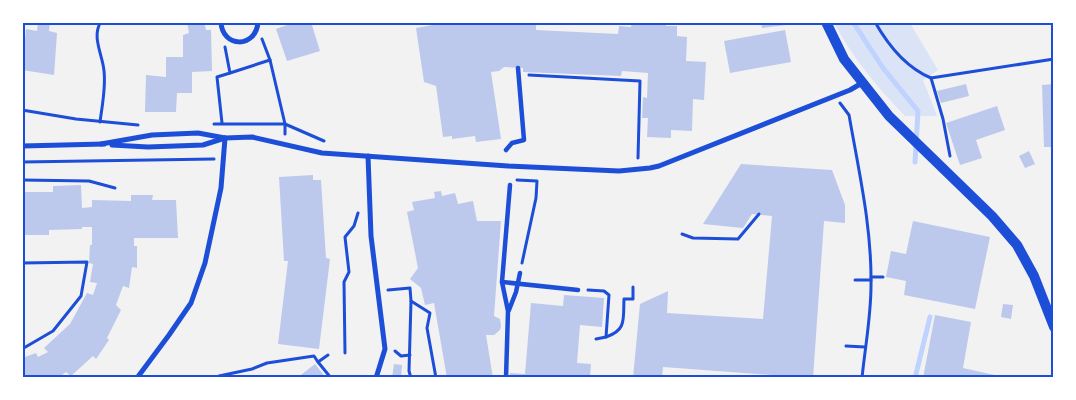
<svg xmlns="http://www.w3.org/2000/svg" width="1076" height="400" font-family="'Source Sans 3',sans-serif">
<rect width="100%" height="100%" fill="#f2f2f2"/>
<path fill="#dbe4f7" d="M834,23H910L938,70L923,80L937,116H905C877,87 853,58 834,23Z"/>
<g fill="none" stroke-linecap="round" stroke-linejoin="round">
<g stroke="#bfd3fe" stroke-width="5">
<polyline points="853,22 883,68 918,111 915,162"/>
<polyline points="915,378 930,317"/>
</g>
</g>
<g fill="#bdc9ec">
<polygon points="38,22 50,22 49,31 57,33 54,75 22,70 26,29 37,31"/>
<polygon points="187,22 204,22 206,30 211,30 212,71 192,72 192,93 177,93 176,112 145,112 146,75 166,77 166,57 183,57 183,35 189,33"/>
<polygon points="296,22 311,22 320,51 287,61 276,29"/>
<polygon points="449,22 536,22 536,30 618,34 619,26 631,27 632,22 666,22 666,26 677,26 677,36 687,37 686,61 706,62 704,100 693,99 692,131 671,130 671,138 647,137 648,118 642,118 643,97 647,98 648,73 622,71 621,76 523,72 523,68 504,67 499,71 491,72 501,139 476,142 475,136 452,139 452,136 443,137 436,86 424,82 416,28"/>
<polygon points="761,22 794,22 794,24 762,28"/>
<polygon points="785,30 791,62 730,73 724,41"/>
<polygon points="966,84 969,96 941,103 937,91"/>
<polygon points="1054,84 1054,147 1044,147 1042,85"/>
<polygon points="997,106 1005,130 976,140 982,158 960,165 946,123"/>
<polygon points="1029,151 1035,164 1025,168 1019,156"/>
<polygon points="741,164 832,170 845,205 845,223 824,221 813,378 663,367 662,378 633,378 640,304 668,291 667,313 763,319 772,216 752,214 743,228 703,224"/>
<polygon points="313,175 313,180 321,180 326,258 330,259 319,349 278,344 288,261 284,261 279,177"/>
<polygon points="81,185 82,208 92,207 92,200 131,201 131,195 153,195 152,200 176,200 178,238 134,238 134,246 137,246 137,268 132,267 129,288 123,286 116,305 121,310 107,338 109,340 96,359 93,356 71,376 66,372 58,378 22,378 22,358 36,353 38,357 48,352 44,348 70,324 87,293 93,295 97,283 90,282 93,264 89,263 90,245 92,245 92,227 82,227 82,229 49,230 49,235 25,235 25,230 22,230 22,192 53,192 53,186"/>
<polygon points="441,191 442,196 455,193 458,204 473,201 477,221 501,221 494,316 500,319 501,326 500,330 494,335 486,335 493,378 447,378 434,303 425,305 421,288 410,279 418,268 407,212 414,210 412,202 435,198 434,192"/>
<polygon points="913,221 990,237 975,309 904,295 906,281 886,277 891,251 906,254"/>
<polygon points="564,295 604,298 602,327 580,325 577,363 591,364 590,376 510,378 510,373 525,374 531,303 563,306"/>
<polygon points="1003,304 1013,305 1011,319 1001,317"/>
<polygon points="935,315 971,322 963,368 1008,378 923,378"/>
<polygon points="315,364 326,378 297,378"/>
<polygon points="394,364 402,365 401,378 392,378"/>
</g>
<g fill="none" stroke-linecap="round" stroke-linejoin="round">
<g stroke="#1d4ed8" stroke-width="3">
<path d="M875,22C888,45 907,68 931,78"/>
<polyline points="270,60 285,124 285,134"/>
<polyline points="230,73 270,60 262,39"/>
<polyline points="529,75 640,81 638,158"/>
<polyline points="931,78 1054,59"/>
<polyline points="931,78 943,119 950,156"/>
<path d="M840,103L849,115C859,172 872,228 871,286C871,316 865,348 862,378"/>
<polyline points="22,110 76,119 138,125"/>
<path d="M100,122C102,106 106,88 104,71C103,56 91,36 101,22"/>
<polyline points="222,123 217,77 230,73 225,47"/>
<polyline points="214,124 285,124 324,141"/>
<polyline points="22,162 214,159"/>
<polyline points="22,180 89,181 115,188"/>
<polyline points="517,180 537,181 536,198 522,263"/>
<polyline points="682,234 693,238 738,239 759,214"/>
<polyline points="22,263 87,262 81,296 53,331 22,349"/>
<polyline points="871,277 883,277"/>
<polyline points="855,280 871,280"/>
<polyline points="388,290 410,288 411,301 409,371 411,378"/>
<polyline points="588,290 604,291 609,295 606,337 596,339"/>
<polyline points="411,301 430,313 427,328 436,378"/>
<path d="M606,337C627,330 623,319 624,299H633V287"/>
<polyline points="846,346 865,347"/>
<polyline points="395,351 401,356 410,355"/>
<polyline points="345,353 344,282 349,272 345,237 354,226 358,213"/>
<polyline points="318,362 331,378"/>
<polyline points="218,378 219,376 252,369 267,363 314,356 318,362 328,355"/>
</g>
<g stroke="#1d4ed8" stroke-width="4.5">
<polyline points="506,150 512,143 524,140 518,68"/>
<polyline points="502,282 578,290"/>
<polyline points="509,310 516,292 520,273"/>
<polyline points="506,378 508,311 502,282 510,185"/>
</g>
<g stroke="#1d4ed8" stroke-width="5">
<path d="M221,22C222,48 256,49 258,22"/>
<polyline points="101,144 152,135 198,133 225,138 252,137 322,153 508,166 619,171 650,168 659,166 850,90 862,83"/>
<polyline points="112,145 148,147 203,145 225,138"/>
<polyline points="22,146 104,144"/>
<polyline points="368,156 371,236 385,349 376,378"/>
<polyline points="137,378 169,335 191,303 205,263 221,188 225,138"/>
</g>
<polyline stroke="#1d4ed8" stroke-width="10" points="826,22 844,59 889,116 992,216 1017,245 1034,276 1054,327"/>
</g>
<rect width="1076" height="400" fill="none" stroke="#ffffff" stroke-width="48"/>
<rect x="24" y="24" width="1028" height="352" fill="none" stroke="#1d4ed8" stroke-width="2"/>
</svg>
